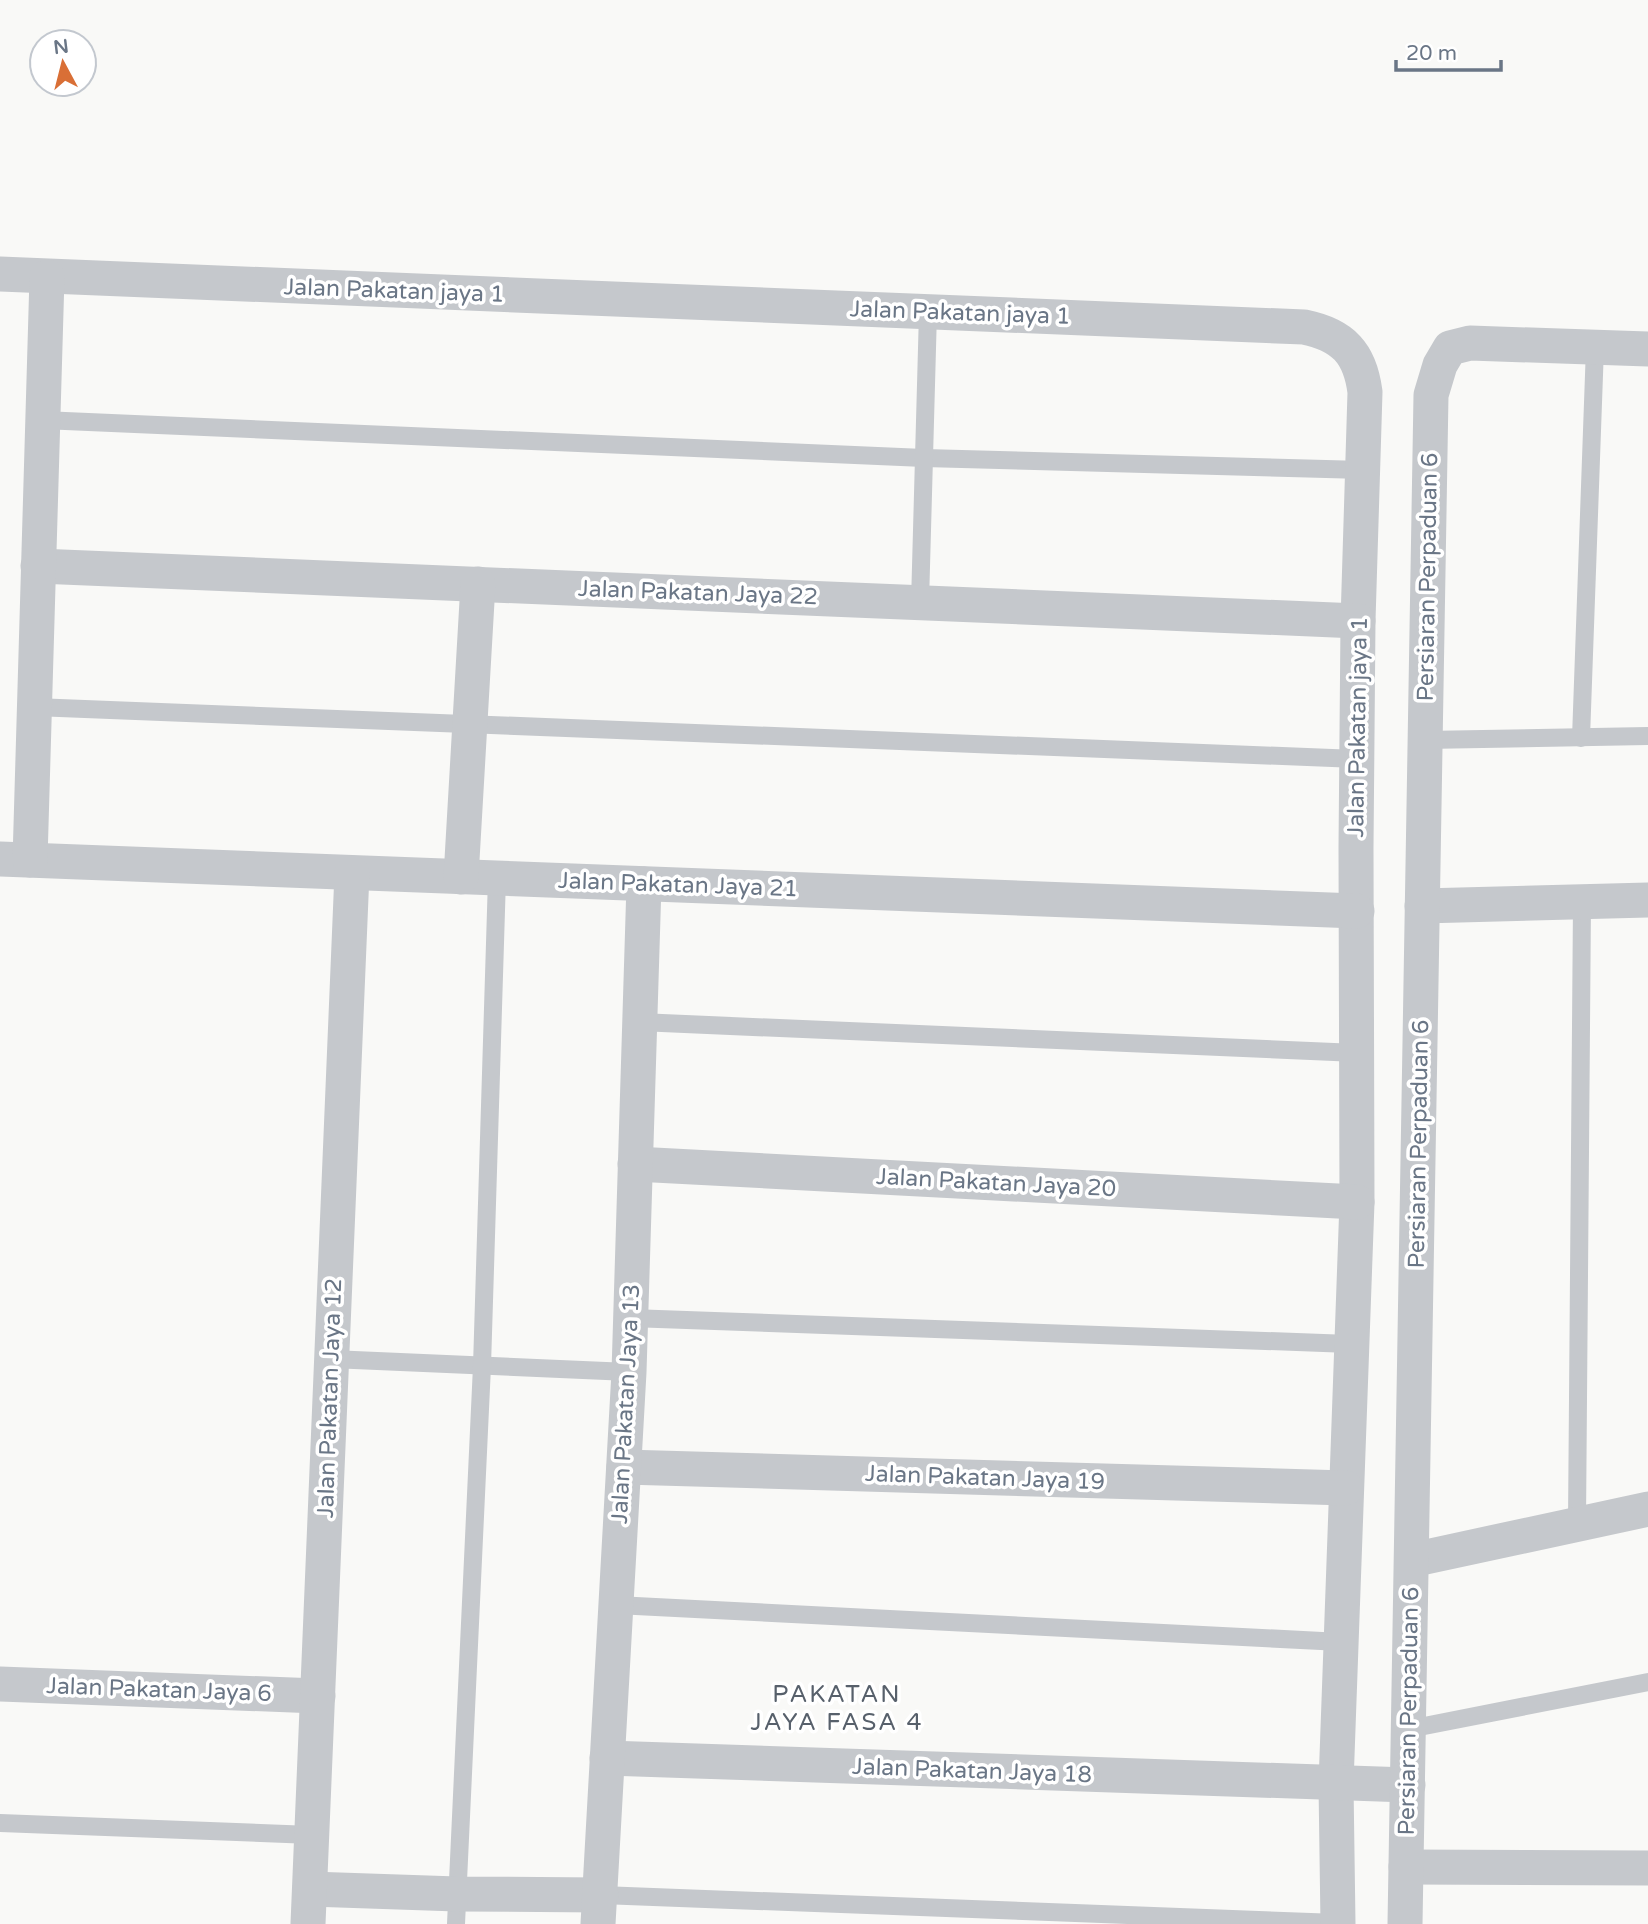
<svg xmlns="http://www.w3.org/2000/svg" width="1648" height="1924" font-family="'Varela Round',sans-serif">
<rect width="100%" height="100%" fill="#f9f9f7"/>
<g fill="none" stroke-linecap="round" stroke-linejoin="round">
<g stroke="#c5c8cc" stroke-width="18">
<polyline points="42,420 924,458 1363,470"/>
<polyline points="920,603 928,312"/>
<polyline points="34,707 1357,759"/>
<polyline points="1581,738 1595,347"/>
<polyline points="1425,740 1648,736"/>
<polyline points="639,1022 1357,1053"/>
<polyline points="630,1318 1350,1344"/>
<polyline points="331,1359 629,1372"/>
<polyline points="1577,1523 1582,902"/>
<polyline points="616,1605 1341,1642"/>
<polyline points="1409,1729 1648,1682"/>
<polyline points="0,1823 312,1835"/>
<polyline points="601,1895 1338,1923"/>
<polyline points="456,1924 482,1366 497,878"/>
</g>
<g stroke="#c5c8cc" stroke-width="35">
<path d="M0,274L1304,327C1343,335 1360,353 1365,392L1358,621L1356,848L1357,1202L1336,1784L1338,1924"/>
<polyline points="38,566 1358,621"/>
<polyline points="0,859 1357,911"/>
<polyline points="30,860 47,277"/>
<polyline points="461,877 478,584"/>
<polyline points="1422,906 1648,900"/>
<polyline points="635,1164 1357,1202"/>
<polyline points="624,1467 1346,1488"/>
<polyline points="1412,1560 1648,1509"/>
<polyline points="0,1684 318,1696"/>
<polyline points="607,1758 1408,1785"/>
<polyline points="1406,1867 1648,1868"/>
<polyline points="310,1889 457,1894 601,1895"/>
<polyline points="308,1924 352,873"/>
<polyline points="598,1924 629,1372 644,884"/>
<polyline points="1405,1924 1431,395 1440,365 1450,348 1470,343 1648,349"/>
</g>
</g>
<g text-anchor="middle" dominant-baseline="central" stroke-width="7" stroke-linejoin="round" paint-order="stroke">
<g font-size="23" fill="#6a7686" stroke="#fff">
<text transform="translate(394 291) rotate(2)">Jalan Pakatan jaya 1</text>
<text transform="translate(960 313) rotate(2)">Jalan Pakatan jaya 1</text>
<text transform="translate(1428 577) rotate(-89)">Persiaran Perpaduan 6</text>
<text transform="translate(698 593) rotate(2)">Jalan Pakatan Jaya 22</text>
<text transform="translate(1358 727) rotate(-89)">Jalan Pakatan jaya 1</text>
<text transform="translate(678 885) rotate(2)">Jalan Pakatan Jaya 21</text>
<text transform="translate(1419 1144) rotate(-89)">Persiaran Perpaduan 6</text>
<text transform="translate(996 1183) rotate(3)">Jalan Pakatan Jaya 20</text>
<text transform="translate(330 1398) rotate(-88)">Jalan Pakatan Jaya 12</text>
<text transform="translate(626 1404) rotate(-87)">Jalan Pakatan Jaya 13</text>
<text transform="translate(985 1478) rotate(2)">Jalan Pakatan Jaya 19</text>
<text transform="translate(159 1690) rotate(2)">Jalan Pakatan Jaya 6</text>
<text transform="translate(1409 1711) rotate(-89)">Persiaran Perpaduan 6</text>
<text transform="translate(972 1771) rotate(2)">Jalan Pakatan Jaya 18</text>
</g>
<g font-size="24" letter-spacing="2" fill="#57606b" stroke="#fff">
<text x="837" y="1694">PAKATAN<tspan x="837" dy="28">JAYA FASA 4</tspan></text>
</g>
</g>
<g transform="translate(63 63) rotate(353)"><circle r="33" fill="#ffffff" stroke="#c3c8cf" stroke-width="2"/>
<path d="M0-5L12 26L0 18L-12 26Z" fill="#d96f36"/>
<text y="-10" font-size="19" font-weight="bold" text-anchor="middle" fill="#6a7686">N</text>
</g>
<path d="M1396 60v10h105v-10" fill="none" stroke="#6a7686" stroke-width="3.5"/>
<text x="1406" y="60" font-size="21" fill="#6a7686" stroke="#ffffff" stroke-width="5" paint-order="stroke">20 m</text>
</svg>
